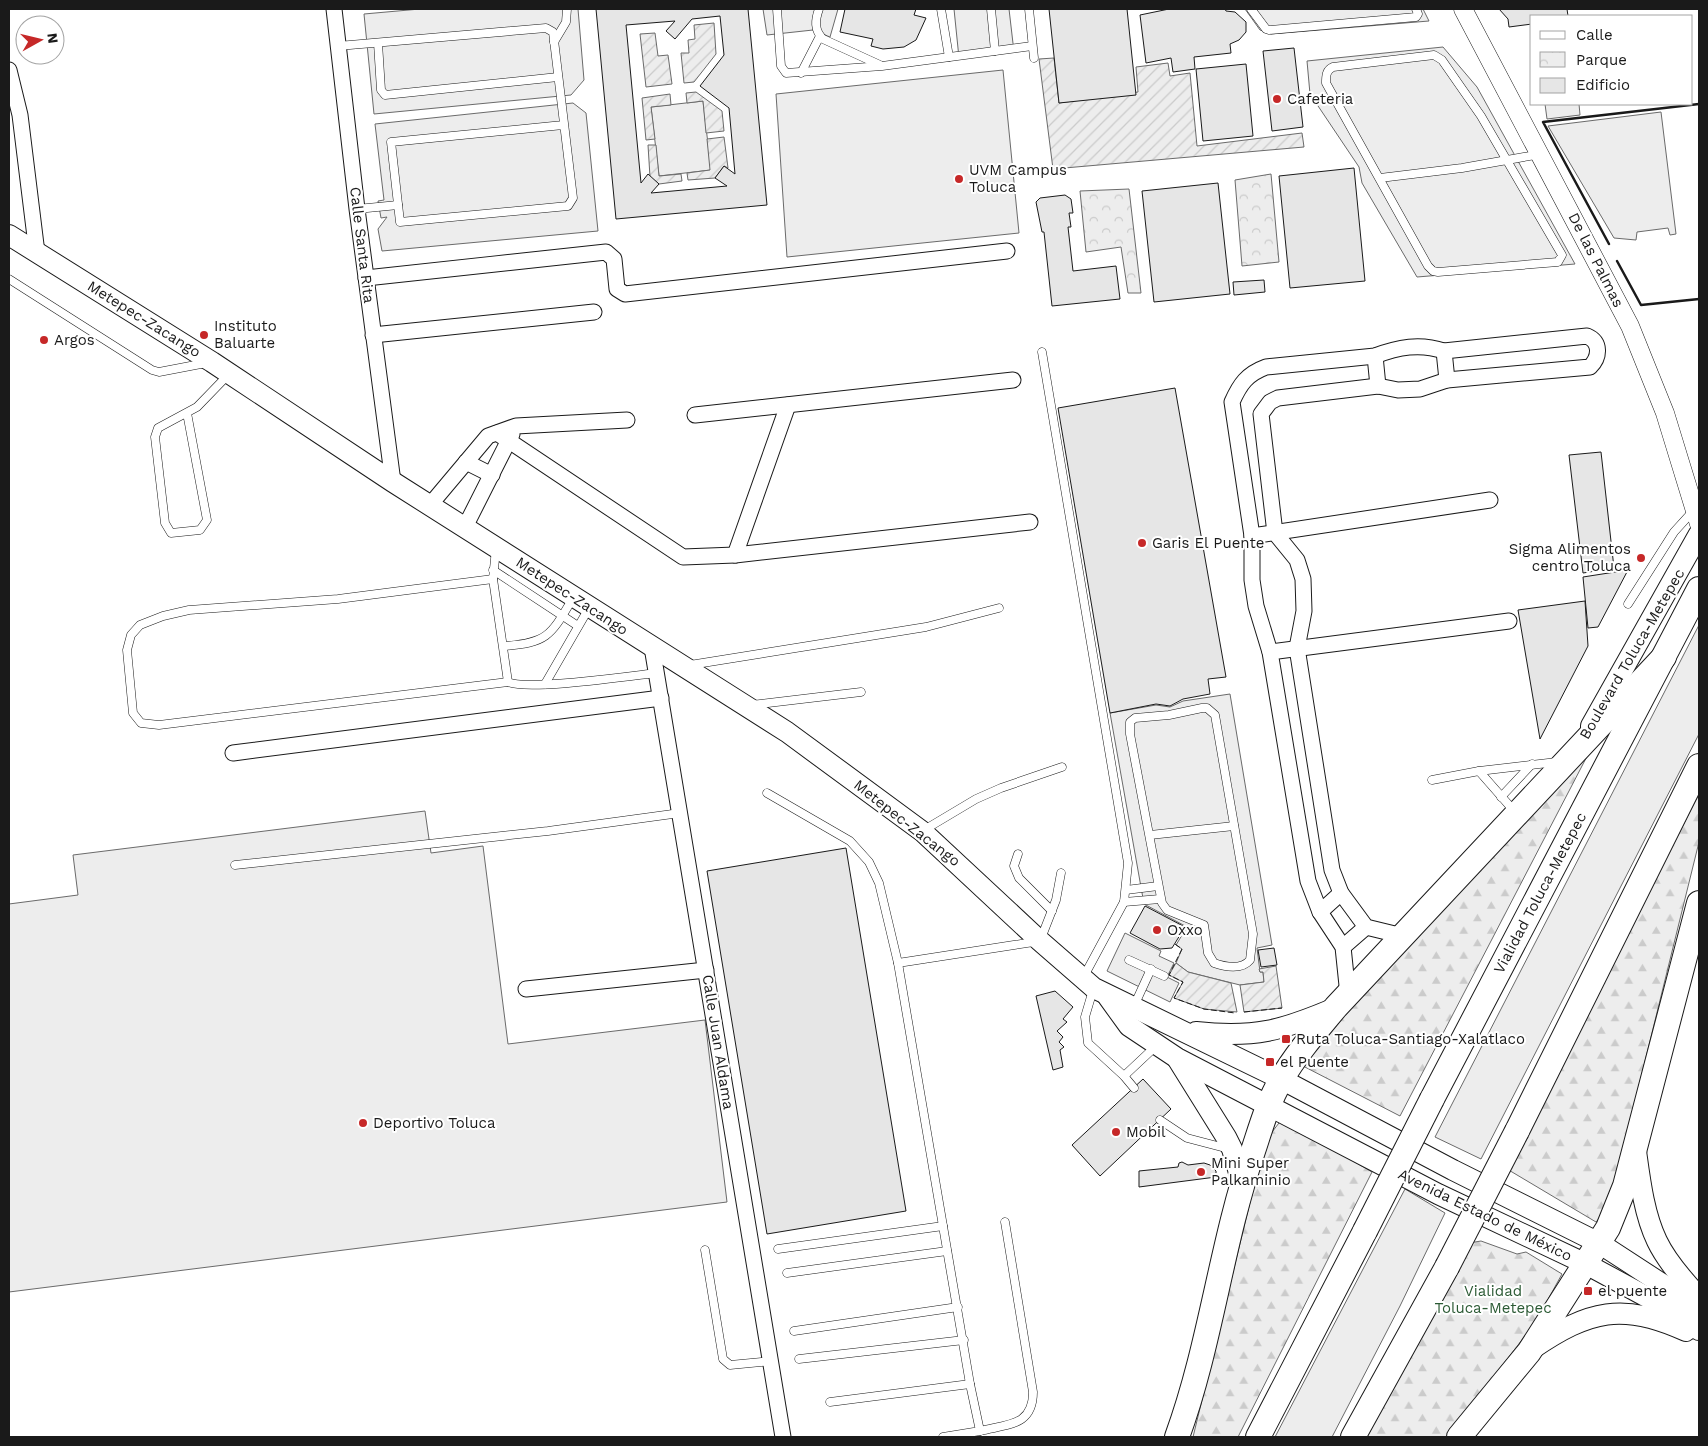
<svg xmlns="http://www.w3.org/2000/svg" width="1708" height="1446" font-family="'Work Sans',sans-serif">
<defs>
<pattern id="forest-firs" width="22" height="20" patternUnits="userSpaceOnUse" patternTransform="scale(1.25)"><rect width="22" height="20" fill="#ededed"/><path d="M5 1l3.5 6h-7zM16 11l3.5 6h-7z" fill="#cbcbcb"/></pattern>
<pattern id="park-crowns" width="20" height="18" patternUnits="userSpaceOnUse" patternTransform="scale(1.25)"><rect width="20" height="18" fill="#ededed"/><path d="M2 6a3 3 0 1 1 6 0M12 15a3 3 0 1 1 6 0" fill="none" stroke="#cbcbcb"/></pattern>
<pattern id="garden-furrows" width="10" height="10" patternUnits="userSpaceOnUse" patternTransform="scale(1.25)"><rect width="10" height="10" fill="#ededed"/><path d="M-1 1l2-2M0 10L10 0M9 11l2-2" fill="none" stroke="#cbcbcb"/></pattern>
</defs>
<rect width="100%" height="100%" fill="#fff"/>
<g fill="#ededed" stroke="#6a6a6a">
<polygon points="420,9 578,9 584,80 571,95 374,114 364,14"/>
<polygon points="763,9 838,9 830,37 813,30 767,35"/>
<polygon points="954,9 1009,9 1014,52 959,58"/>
<polygon points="1245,9 1423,9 1429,21 1271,34 1260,30"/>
<polygon points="1443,47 1477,87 1575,264 1417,277 1362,183 1359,167 1310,94 1307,61"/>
<polygon points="1003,70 1019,233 787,257 776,94"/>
<polygon points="703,101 711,170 659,176 651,107"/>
<polygon points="573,103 586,113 598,231 382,251 378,229 387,217 381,218 378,201 384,200 375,124"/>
<polygon points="1545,104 1579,104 1580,115 1547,119"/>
<polygon points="1661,112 1676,234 1670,235 1668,228 1637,232 1636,240 1614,238 1548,126"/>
<polygon points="1699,625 1699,734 1481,1159 1435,1137"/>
<polygon points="1230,694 1272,945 1257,948 1260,972 1263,972 1264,982 1240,985 1188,972 1176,963 1182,949 1176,945 1187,927 1144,904 1110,713 1156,705 1170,707 1183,701"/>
<polygon points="425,811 431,853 483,846 508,1044 705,1020 727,1202 9,1292 9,904 78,895 73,855"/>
<polygon points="1125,933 1161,951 1159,956 1174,963 1167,977 1179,983 1170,1002 1107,971"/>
<polygon points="1405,1189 1445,1213 1400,1306 1332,1437 1275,1437"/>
</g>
<g fill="url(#forest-firs)" stroke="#6a6a6a">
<polygon points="1595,741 1400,1116 1303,1066 1312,1050"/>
<polygon points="1699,794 1699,842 1614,1187 1604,1213 1596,1222 1507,1169"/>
<polygon points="1282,1119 1372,1172 1238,1437 1193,1437 1261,1157 1269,1136"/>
<polygon points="1481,1241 1517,1254 1526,1252 1562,1274 1535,1323 1447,1437 1367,1437 1469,1243"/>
</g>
<g fill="url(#park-crowns)" stroke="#6a6a6a">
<polygon points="1271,174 1279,262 1242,266 1235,180"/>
<polygon points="1129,189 1141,293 1128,293 1121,247 1086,252 1080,191"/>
</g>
<g fill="url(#garden-furrows)" stroke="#6a6a6a">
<polygon points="714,23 716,54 694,82 684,83 681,53 689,53 688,40 695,39 694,25"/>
<polygon points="655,33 658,56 668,55 672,84 646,87 640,34"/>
<polygon points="1054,58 1059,103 1138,92 1136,67 1168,63 1170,76 1190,73 1197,146 1302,133 1304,147 1053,169 1039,59"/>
<polygon points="696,92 722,111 724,131 706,133 703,101 687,103 686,93"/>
<polygon points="670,94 671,105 651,107 655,139 646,140 642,98"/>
<polygon points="724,137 728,168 724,166 715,178 688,180 687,173 710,170 707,139"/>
<polygon points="648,145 656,145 659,176 681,174 682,181 659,184 650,177"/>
<polygon points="1176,963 1188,972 1231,983 1237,1012 1204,1009 1174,998 1183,982 1169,975"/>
<polygon points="1276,966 1282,1008 1244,1012 1240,985 1264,982 1263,972 1260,972 1259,969"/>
</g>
<g fill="#e6e6e6" stroke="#1a1a1a" fill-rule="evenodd">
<path d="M596,9H748L767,205L616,219ZM720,16L724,55L700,86L729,108L735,174L724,166L715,178L727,186L651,193L659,184L648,174L641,183L626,25L675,21L666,31L675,39L692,19Z"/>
<polygon points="845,9 916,9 914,15 926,18 916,40 904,47 883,49 871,46 873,39 840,32"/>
<polygon points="1049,9 1127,9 1136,95 1059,103"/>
<polygon points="1169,9 1225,9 1226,11 1235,12 1246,22 1246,32 1239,40 1230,44 1231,53 1194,57 1195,69 1173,72 1171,58 1146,63 1140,15"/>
<polygon points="1499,9 1567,9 1568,16 1532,16 1532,24 1509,27 1508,19"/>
<polygon points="1294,48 1303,127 1272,131 1263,51"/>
<polygon points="1246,64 1253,136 1203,141 1196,69"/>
<polygon points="1354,168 1365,281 1290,288 1279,176"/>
<polygon points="1218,183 1230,294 1154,302 1142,191"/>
<polygon points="1065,195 1071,199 1073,213 1069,213 1071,227 1068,227 1073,271 1116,266 1120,299 1052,306 1044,232 1042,232 1036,202 1040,198"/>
<polygon points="1264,280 1265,292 1234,295 1233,282"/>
<polygon points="1175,388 1226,677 1208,679 1210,694 1183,699 1170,706 1156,704 1110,713 1058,408"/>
<polygon points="1601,452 1614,568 1583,573 1569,455"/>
<polygon points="1628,570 1598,627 1588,628 1583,577"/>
<polygon points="1585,601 1588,646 1540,739 1518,610"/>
<polygon points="846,848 906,1211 767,1234 707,871"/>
<polygon points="1145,906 1185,927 1172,948 1160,949 1130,933"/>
<polygon points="1274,948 1277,965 1261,967 1258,950"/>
<polygon points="1055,991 1073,1007 1063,1019 1067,1022 1057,1031 1063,1037 1059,1042 1064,1047 1060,1050 1063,1067 1053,1070 1036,996"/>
<polygon points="1143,1079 1171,1109 1100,1176 1072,1145"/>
<polygon points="1182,1162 1188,1165 1204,1163 1210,1165 1216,1171 1216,1177 1139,1187 1139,1171 1178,1167 1179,1163"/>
</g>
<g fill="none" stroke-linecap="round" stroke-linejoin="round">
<g stroke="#1a1a1a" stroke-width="9">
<g id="service">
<polyline points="777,9 781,66 786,73 882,66 1032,46"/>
<path d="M819,9C815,20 814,30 823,39L880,65"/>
<polyline points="941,9 949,57"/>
<polyline points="991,9 995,51"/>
<polyline points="1029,9 1034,58"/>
<polyline points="1251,9 1266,29 1269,30 1416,17 1418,14 1416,9"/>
<polyline points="554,42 566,22 567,9"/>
<polyline points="378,43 381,90 385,95 558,77"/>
<polyline points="338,46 546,28 553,32 573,198 568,206 400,222 391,142 563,125"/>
<path d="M1434,55L1442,60L1481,116L1562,255L1558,262L1438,272L1433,271L1428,266L1326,83C1326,76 1326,70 1333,67Z"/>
<polyline points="801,73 820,36"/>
<polyline points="1380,178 1462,168 1541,154"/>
<polyline points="357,209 398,205"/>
<polyline points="9,279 152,370 159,372 206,363"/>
<polyline points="1042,352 1128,863 1124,902 1083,978"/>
<polyline points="187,413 207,520 200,530 171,533 165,523 155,437 158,428 197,407 229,374"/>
<path d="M496,549L493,579L508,682C526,691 630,676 656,673"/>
<polyline points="493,570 578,626"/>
<polyline points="493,579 338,599 189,610 163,616 140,625 131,635 127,650 133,713 141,723 159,725 508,682"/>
<polyline points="1628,604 1674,532 1694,510"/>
<path d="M504,646C548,643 551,635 573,598"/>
<polyline points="690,665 926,627 999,608"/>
<polyline points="545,684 589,608"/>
<polyline points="752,705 861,692"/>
<path d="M1202,708H1207L1215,715L1253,934L1250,960C1242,970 1225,967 1214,963L1208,953L1204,925L1167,910L1162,903L1130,734V722L1135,718L1169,715Z"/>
<polyline points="1479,771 1515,812"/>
<polyline points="1432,780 1479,771 1557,762"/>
<polyline points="767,793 850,841 869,862 879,883 898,963 970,1384 980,1431 943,1437"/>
<polyline points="1501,797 1532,764"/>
<polyline points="924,830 976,799 1001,788 1062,767"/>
<polyline points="1150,835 1234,826"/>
<polyline points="1018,854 1014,866 1019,878 1052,911"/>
<polyline points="235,865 548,831 680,813"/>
<polyline points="1126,890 1158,886"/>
<polyline points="1124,902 1160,899"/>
<polyline points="1129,960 1164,976"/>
<polyline points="898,963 1040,941 1056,900 1061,873"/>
<polyline points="1093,990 1085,1017 1088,1043 1124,1076 1134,1088"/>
<polyline points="1134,1006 1151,969"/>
<polyline points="1124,1076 1156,1046"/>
<polyline points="1160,1120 1187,1138 1229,1149"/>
<polyline points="778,1249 943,1226"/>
<polyline points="705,1250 723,1359 730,1365 771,1361"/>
<polyline points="787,1273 947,1251"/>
<polyline points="794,1331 958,1307"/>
<polyline points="799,1359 964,1340"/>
<polyline points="830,1402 970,1384"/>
<path d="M980,1431C1008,1424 1033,1426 1033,1392L1005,1222"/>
</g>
</g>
<g stroke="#1a1a1a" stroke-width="17">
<g id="minor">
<polyline points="334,9 357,209 393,482"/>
<polyline points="9,70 20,115 37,253"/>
<polyline points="366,278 606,252 614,259 617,289 625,294 1007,251"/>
<polyline points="373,335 594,312"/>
<polyline points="1444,351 1447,380"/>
<polyline points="1375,356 1378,386"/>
<polyline points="695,415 1013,380"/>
<polyline points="497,433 683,557 735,555 1030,522"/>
<polyline points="466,462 492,475"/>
<polyline points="430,505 488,436 516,426 627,420"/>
<polyline points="465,527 512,434"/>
<polyline points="1252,536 1490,500"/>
<polyline points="735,555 788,405"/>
<polyline points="652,647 783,1437"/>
<polyline points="1270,652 1509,621"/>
<polyline points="233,753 661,698"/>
<polyline points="1320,912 1341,893"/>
<polyline points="1343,947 1366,927"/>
<polyline points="526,989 706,970"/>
<path d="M1348,995L1343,947L1320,912L1308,881L1270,652L1256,606L1252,580V536L1232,402C1240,384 1247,374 1266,367L1375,356C1398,347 1420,343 1444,351L1587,336C1601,342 1600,357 1590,367L1447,380L1420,389L1398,390L1378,386L1278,398L1270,402L1261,414L1275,533L1297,560L1303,579L1304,611L1297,648L1332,870L1341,893L1366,927L1403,936"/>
</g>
</g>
<g stroke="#1a1a1a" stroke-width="19">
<polyline id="tertiary" points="1463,9 1630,326 1665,413 1699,524"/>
</g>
<g stroke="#1a1a1a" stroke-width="22">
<g id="secondary">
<polyline points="9,235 212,362 393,482 787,732 923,832 1040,941 1094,988 1281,1079 1453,1170 1599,1243 1699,1308"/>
<polyline points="1591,726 1699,534"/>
<polyline points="1108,997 1129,1026 1177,1058 1438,1194 1586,1264 1671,1310 1699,1330"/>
<path d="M1196,1032C1255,1038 1281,1031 1335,1008"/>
<polyline points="1178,1060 1226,1137 1232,1149 1242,1183"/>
<path d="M1636,1151C1640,1180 1644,1214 1657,1241C1667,1262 1684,1281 1699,1297"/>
<path d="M1532,1349C1589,1310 1623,1302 1686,1331"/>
</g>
</g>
<g stroke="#1a1a1a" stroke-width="26">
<g id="trunk">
<polyline points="1432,1099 1699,589"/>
<polyline points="1517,1131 1699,766"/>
<path d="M1177,1437C1211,1344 1221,1244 1253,1151C1261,1127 1268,1102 1281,1080C1296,1054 1317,1030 1336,1007L1664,657"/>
<polyline points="1258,1437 1365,1231"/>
<polyline points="1353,1437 1447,1267"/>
<polyline points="1459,1437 1529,1352 1608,1228 1625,1186 1699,903"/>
</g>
</g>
<use href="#service" stroke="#fff" stroke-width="8"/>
<use href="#minor" stroke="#fff" stroke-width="15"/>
<use href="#tertiary" stroke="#fff" stroke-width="18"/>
<use href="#secondary" stroke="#fff" stroke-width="20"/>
<use href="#trunk" stroke="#fff" stroke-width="24"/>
<g stroke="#1a1a1a" stroke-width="26" stroke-linecap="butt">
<g id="trunk-bridge">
<polyline points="1365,1231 1432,1099"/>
<polyline points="1447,1267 1517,1131"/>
</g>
</g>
<use href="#trunk-bridge" stroke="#fff" stroke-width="24"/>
<g stroke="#1a1a1a" stroke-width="1" stroke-dasharray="6 2.5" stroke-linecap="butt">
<polyline points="1175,944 1182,949 1169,975 1183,982 1174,998 1204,1009 1235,1013"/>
<polyline points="1244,1012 1282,1008"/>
</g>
<g stroke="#1a1a1a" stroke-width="2.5">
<polyline points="1609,244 1543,122 1699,104"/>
<polyline points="1617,261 1641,305 1699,299"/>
</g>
</g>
<g fill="#c62828" stroke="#fff" stroke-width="2">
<circle cx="1277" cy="99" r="5"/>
<circle cx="959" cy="179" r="5"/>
<circle cx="204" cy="335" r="5"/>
<circle cx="44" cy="340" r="5"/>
<circle cx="1142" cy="543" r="5"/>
<circle cx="1641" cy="558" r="5"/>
<circle cx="1157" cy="930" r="5"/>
<rect x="1281" y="1034" width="10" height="10" rx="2.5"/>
<rect x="1265" y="1057" width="10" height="10" rx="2.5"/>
<circle cx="363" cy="1123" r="5"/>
<circle cx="1116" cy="1132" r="5"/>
<circle cx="1201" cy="1172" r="5"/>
<rect x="1583" y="1286" width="10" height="10" rx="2.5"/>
</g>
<g text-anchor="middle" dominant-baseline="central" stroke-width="4" stroke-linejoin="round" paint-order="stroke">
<g font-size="15" fill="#1a1a1a" stroke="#fff" text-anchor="start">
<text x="1287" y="99">Cafeteria</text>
<text x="969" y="170">UVM Campus<tspan x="969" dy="17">Toluca</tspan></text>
<text x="214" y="326">Instituto<tspan x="214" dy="17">Baluarte</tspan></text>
<text x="54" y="340">Argos</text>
<text x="1152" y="543">Garis El Puente</text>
<text x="1631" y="549" text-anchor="end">Sigma Alimentos<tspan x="1631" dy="17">centro Toluca</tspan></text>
<text x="1167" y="930">Oxxo</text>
<text x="1296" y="1039">Ruta Toluca-Santiago-Xalatlaco</text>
<text x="1280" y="1062">el Puente</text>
<text x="373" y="1123">Deportivo Toluca</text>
<text x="1126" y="1132">Mobil</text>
<text x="1211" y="1163">Mini Super<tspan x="1211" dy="17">Palkaminio</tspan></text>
<text x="1598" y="1291">el puente</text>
</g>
<g font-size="15" fill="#1a1a1a" stroke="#fff">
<text transform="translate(362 245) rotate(83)">Calle Santa Rita</text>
<text transform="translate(1596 260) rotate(63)">De las Palmas</text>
<text transform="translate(144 319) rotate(32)">Metepec-Zacango</text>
<text transform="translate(572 596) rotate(33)">Metepec-Zacango</text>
<text transform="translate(1632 654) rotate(-60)">Boulevard Toluca-Metepec</text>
<text transform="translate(907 823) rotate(38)">Metepec-Zacango</text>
<text transform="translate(1540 893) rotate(-62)">Vialidad Toluca-Metepec</text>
<text transform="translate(718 1042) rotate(81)">Calle Juan Aldama</text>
<text transform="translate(1485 1215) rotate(26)">Avenida Estado de México</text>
</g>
<g font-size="15" fill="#2b5a34" stroke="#fff">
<text x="1493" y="1291">Vialidad<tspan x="1493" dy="17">Toluca-Metepec</tspan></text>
</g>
</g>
<rect width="1708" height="1446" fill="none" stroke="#1a1a1a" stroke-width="20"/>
<rect x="1530" y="15" width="162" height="90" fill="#ffffff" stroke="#a3a3a3"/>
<rect x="1540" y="31" width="25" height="8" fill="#ffffff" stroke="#a3a3a3"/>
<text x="1576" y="40" font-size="15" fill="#1a1a1a">Calle</text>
<rect x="1540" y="52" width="25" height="15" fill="url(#park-crowns)" stroke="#a3a3a3"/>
<text x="1576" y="65" font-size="15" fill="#1a1a1a">Parque</text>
<rect x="1540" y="78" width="25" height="15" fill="#e6e6e6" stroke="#a3a3a3"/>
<text x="1576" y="90" font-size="15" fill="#1a1a1a">Edificio</text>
<g transform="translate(40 40) rotate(82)"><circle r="24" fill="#ffffff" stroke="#a3a3a3"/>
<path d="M0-4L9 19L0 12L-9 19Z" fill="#c62828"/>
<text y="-8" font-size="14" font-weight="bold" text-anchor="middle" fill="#1a1a1a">N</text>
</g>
</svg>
